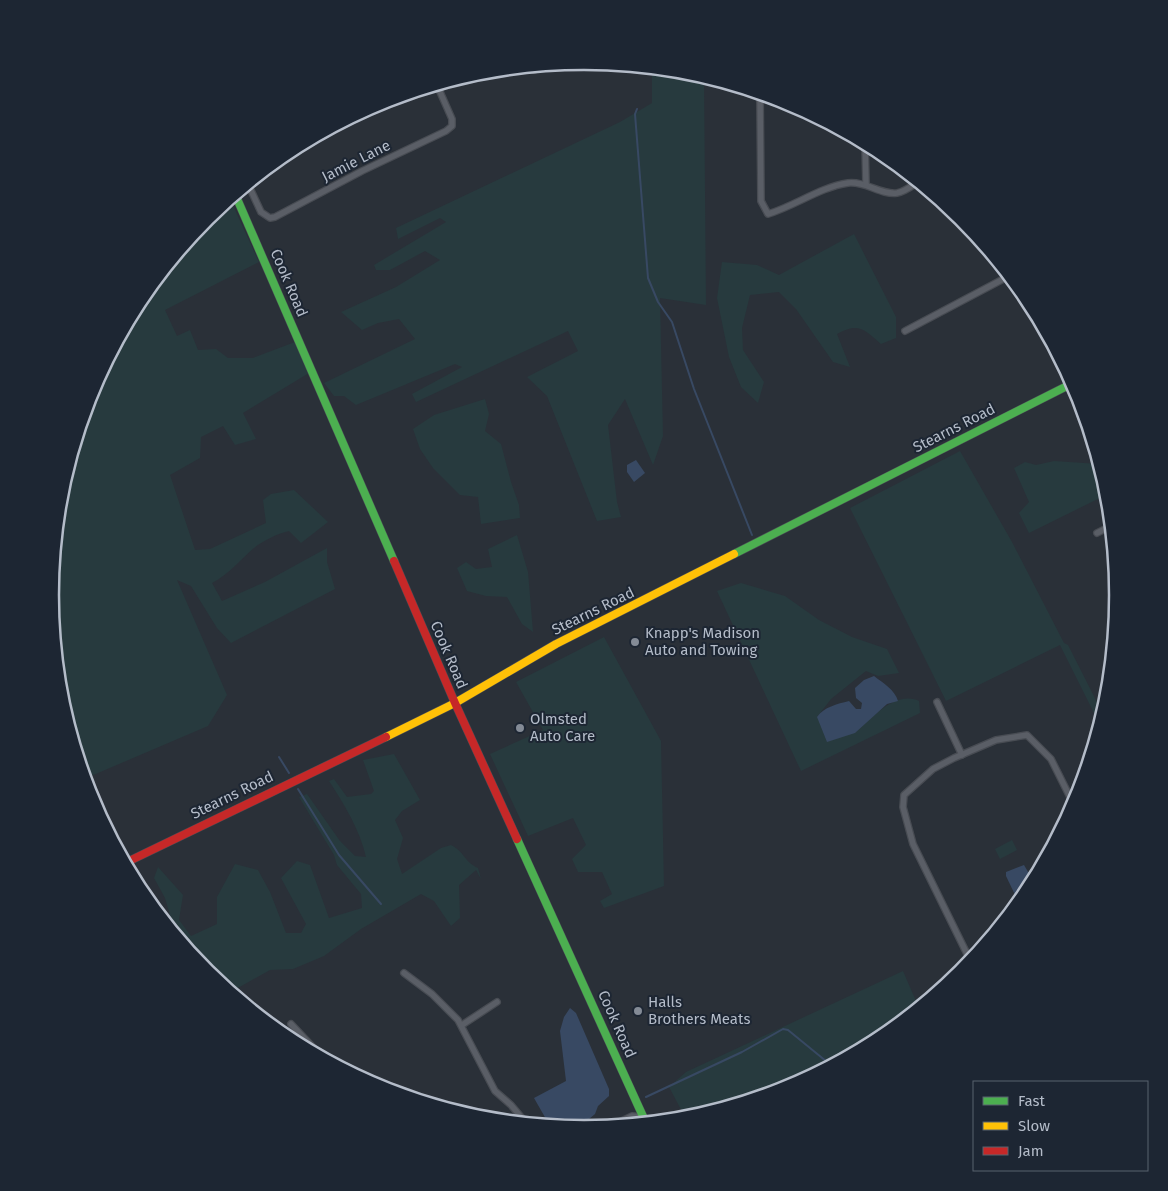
<svg xmlns="http://www.w3.org/2000/svg" width="1168" height="1191" font-family="'Fira Sans',sans-serif">
<rect width="100%" height="100%" fill="#2a3038"/>
<g fill="#273a3e">
<polygon points="652,68 688,72 704,77 706,305 660,298 663,436 653,465 625,399 608,425 617,502 621,517 597,521 547,396 527,377 578,351 568,331 416,402 412,394 462,367 455,364 356,405 344,396 334,396 324,383 415,339 399,319 378,323 362,330 341,312 396,287 440,260 425,251 390,270 376,270 374,265 446,222 440,218 398,239 396,228 620,122 652,103"/>
<path d="M230,199L259,262L165,310L177,336L190,330L198,350L216,349L228,358H253L295,342L309,373L243,413L256,439L235,445L223,426L201,437L200,458L170,475L195,550L210,549L266,523L263,500L271,494L294,490L328,522L301,543L289,531C277,534 264,540 254,548C240,560 229,574 212,583L222,601L265,582L327,548V562L335,589L231,643L217,628L191,586L177,580L227,695L208,726L84,779L60,699L50,595L60,491L91,391L140,299L207,218Z"/>
<path d="M854,234L896,317V338L881,344C864,329 859,322 837,334L850,367L833,362L796,309L779,292L750,295L742,328L743,350L764,382L758,403L741,387L729,357L717,298L722,262L757,265L779,275Z"/>
<polygon points="485,399 489,414 485,431 501,444 511,482 519,505 520,518 481,524 478,497 460,495 433,468 420,449 413,429 434,415"/>
<polygon points="960,451 1012,542 1064,643 1068,645 1103,714 1100,725 1060,645 946,701 850,508"/>
<polygon points="1054,461 1099,464 1108,494 1029,533 1019,513 1029,502 1014,468 1025,462 1036,465"/>
<polygon points="517,535 528,572 533,632 522,624 507,597 486,596 467,591 457,568 466,562 476,569 492,567 488,549"/>
<path d="M741,583L785,596L819,620L852,637L887,649L899,673L878,676L866,671L831,699L817,717L855,733C871,719 895,690 919,701L920,713L801,771L717,591Z"/>
<polygon points="604,637 661,741 664,886 604,908 600,901 612,894 602,872 578,872 572,859 586,845 573,818 528,836 490,754 543,730 516,682"/>
<path d="M394,754L420,800L402,811L395,820L403,838L397,859L402,874L441,848L451,845C466,853 463,861 478,868L481,879L476,870L459,885L460,918L451,926L434,901L421,894L361,929L324,956L293,969L270,970L236,989L228,991L206,973L176,936L165,898L154,878L158,867L183,895L179,920L191,936L217,924V897L235,864L258,870L270,892L286,933H301L306,924L281,878L297,861L310,865L329,918L362,908L361,894L337,865L334,855L299,797L307,794L340,841L355,856L366,857C360,830 344,804 329,781L334,779L347,797L371,794L374,791L363,760Z"/>
<polygon points="1012,840 1017,850 1000,859 995,849"/>
<polygon points="903,971 919,1008 880,1040 788,1089 686,1119 669,1087 686,1072"/>
</g>
<g fill="#384963">
<polygon points="636,460 645,473 634,482 627,472 627,465"/>
<path d="M874,676C883,683 895,690 898,701L887,704L855,733L827,742L817,717C824,707 837,704 849,701L856,709H861L862,703L856,698L855,688L864,680Z"/>
<polygon points="1024,865 1034,882 1028,892 1019,903 1006,876 1006,872"/>
<polygon points="570,1008 576,1013 609,1089 609,1096 598,1106 595,1114 577,1129 550,1126 534,1098 566,1081 560,1031 564,1017"/>
</g>
<g fill="none" stroke-linecap="round" stroke-linejoin="round">
<g stroke="#384963" stroke-width="2">
<polyline points="637,109 635,114 648,278 658,302 672,322 694,389 752,535"/>
<polyline points="279,757 289,773"/>
<polyline points="298,789 339,855 381,904"/>
<polyline points="646,1097 742,1052 783,1029 788,1030 832,1066"/>
</g>
<g stroke="#484c53" stroke-width="8">
<g id="street">
<polyline points="526,67 534,70 549,65"/>
<path d="M760,94L761,201L768,214C795,206 820,187 848,183C866,181 880,195 897,193C904,192 912,186 918,182"/>
<polyline points="865,143 866,184"/>
<polyline points="248,184 261,212 270,218 275,217 362,171 446,131 452,126 452,119 437,85"/>
<polyline points="905,331 1009,276"/>
<polyline points="1097,533 1111,526"/>
<polyline points="937,702 962,755"/>
<polyline points="971,962 913,844 903,807 904,795 933,769 954,758 996,740 1027,735 1051,759 1074,805"/>
<polyline points="404,973 432,994 458,1020 495,1091 511,1105 527,1124"/>
<polyline points="291,1024 325,1060"/>
<polyline points="462,1025 497,1002"/>
<polyline points="635,1125 643,1117"/>
<polyline points="609,1127 632,1116 643,1117"/>
</g>
</g>
<g stroke="#484c53" stroke-width="9">
<g id="fast">
<polyline points="235,194 394,561"/>
<polyline points="734,554 1073,383"/>
<polyline points="517,839 646,1123"/>
</g>
</g>
<g stroke="#484c53" stroke-width="9">
<polyline id="slow" points="386,737 455,703 556,644 734,554"/>
</g>
<g stroke="#484c53" stroke-width="9">
<g id="jam">
<polyline points="394,561 455,703 517,839"/>
<polyline points="125,863 386,737"/>
</g>
</g>
<use href="#street" stroke="#5a5e66" stroke-width="5.5"/>
<use href="#fast" stroke="#4caf50" stroke-width="8"/>
<use href="#slow" stroke="#ffc107" stroke-width="8"/>
<use href="#jam" stroke="#c62828" stroke-width="8"/>
</g>
<g fill="#848b96" stroke="#1d2633" stroke-width="2">
<circle cx="635" cy="642" r="5"/>
<circle cx="520" cy="728" r="5"/>
<circle cx="638" cy="1011" r="5"/>
</g>
<g text-anchor="middle" dominant-baseline="central" stroke-width="4" stroke-linejoin="round" paint-order="stroke">
<g font-size="15" fill="#b4bcc9" stroke="#1d2633">
<text transform="translate(356 161) rotate(-27)">Jamie Lane</text>
<text transform="translate(289 283) rotate(67)">Cook Road</text>
<text transform="translate(954 428) rotate(-27)">Stearns Road</text>
<text transform="translate(593 611) rotate(-26)">Stearns Road</text>
<text transform="translate(449 655) rotate(67)">Cook Road</text>
<text transform="translate(232 795) rotate(-26)">Stearns Road</text>
<text transform="translate(617 1024) rotate(66)">Cook Road</text>
</g>
<g font-size="15" fill="#b4bcc9" stroke="#1d2633" text-anchor="start">
<text x="645" y="633">Knapp's Madison<tspan x="645" dy="17">Auto and Towing</tspan></text>
<text x="530" y="719">Olmsted<tspan x="530" dy="17">Auto Care</tspan></text>
<text x="648" y="1002">Halls<tspan x="648" dy="17">Brothers Meats</tspan></text>
</g>
</g>
<path d="M0 0H1168V1191H0ZM59 595a525 525 0 1 1 1050 0a525 525 0 1 1-1050 0Z" fill="#1d2633" fill-rule="evenodd"/>
<path fill="none" stroke="#b4bcc9" stroke-width="2.5" d="M59 595a525 525 0 1 1 1050 0a525 525 0 1 1-1050 0Z"/>
<rect x="973" y="1081" width="175" height="90" fill="#1d2633" stroke="#59626f"/>
<rect x="983" y="1097" width="25" height="8" fill="#4caf50" stroke="#59626f"/>
<text x="1018" y="1106" font-size="15" fill="#b4bcc9">Fast</text>
<rect x="983" y="1122" width="25" height="8" fill="#ffc107" stroke="#59626f"/>
<text x="1018" y="1131" font-size="15" fill="#b4bcc9">Slow</text>
<rect x="983" y="1147" width="25" height="8" fill="#c62828" stroke="#59626f"/>
<text x="1018" y="1156" font-size="15" fill="#b4bcc9">Jam</text>
</svg>
